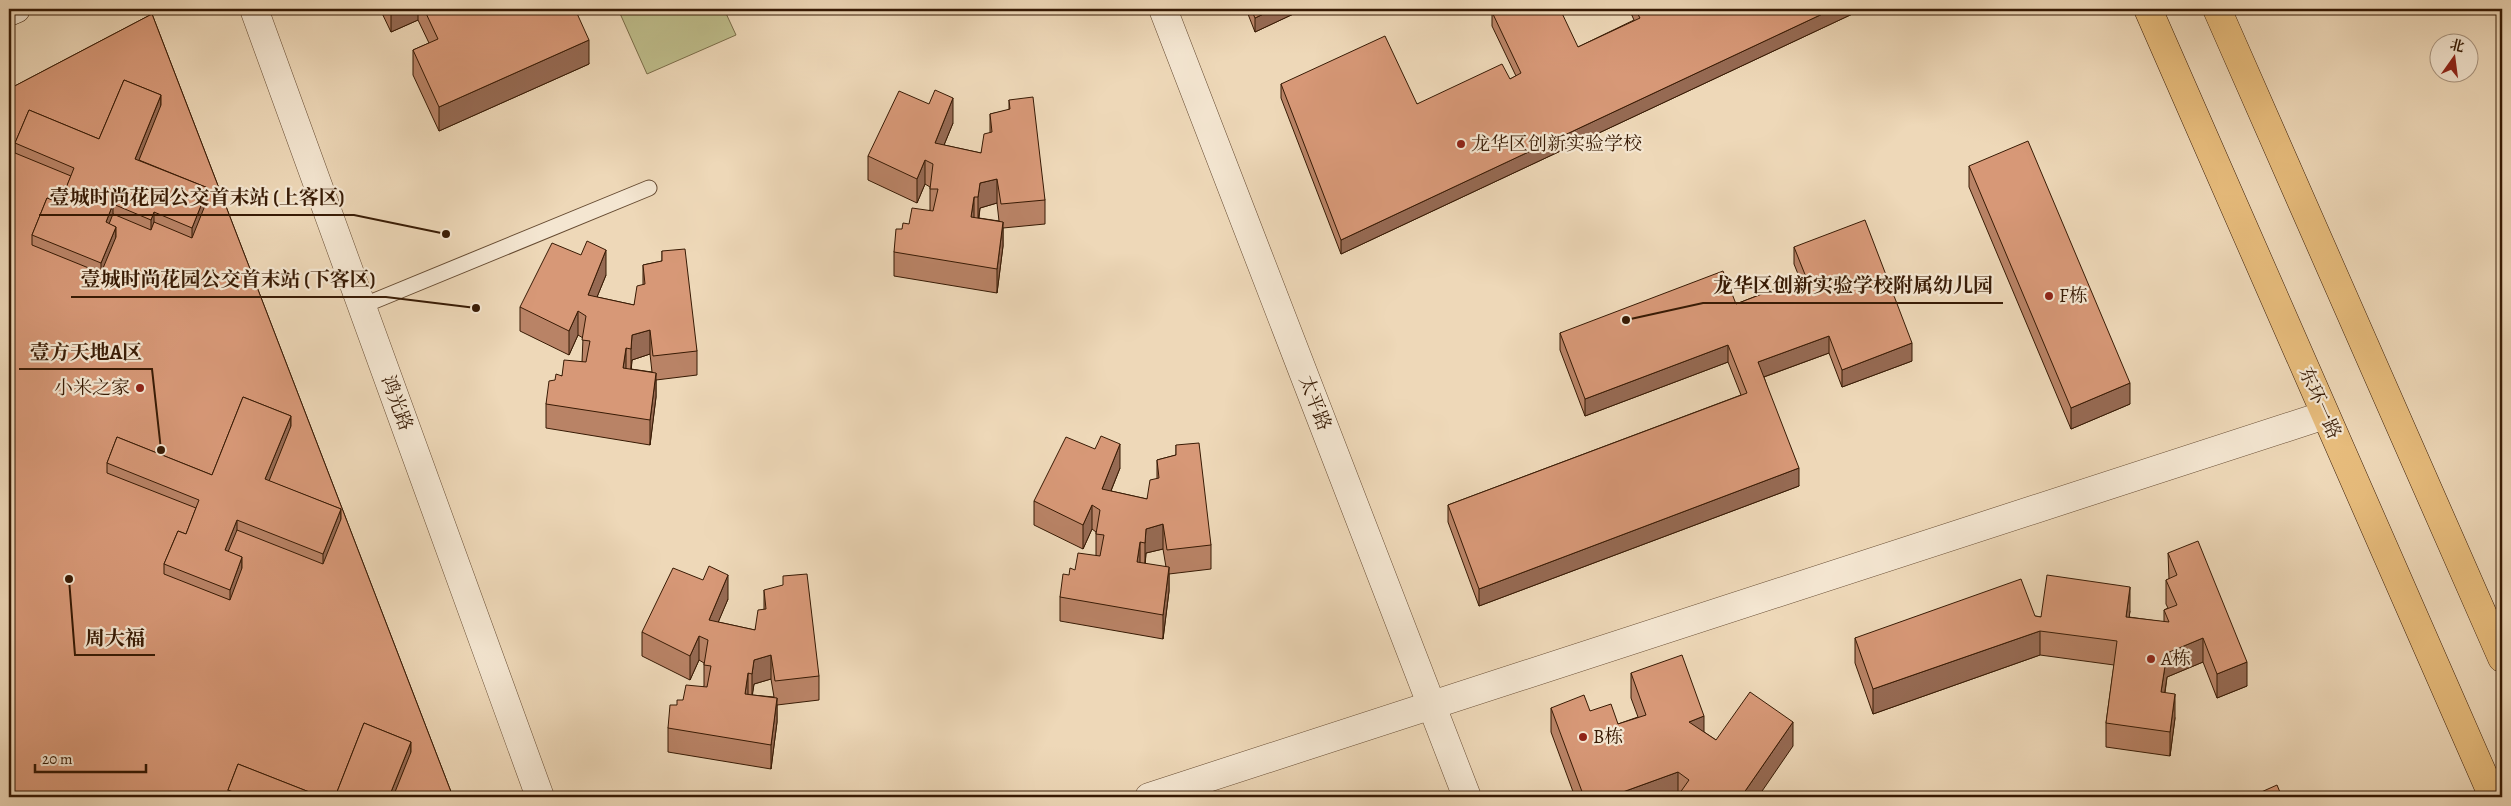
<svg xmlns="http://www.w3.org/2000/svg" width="2511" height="806" font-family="Alegreya,'Noto Serif SC',serif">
<rect width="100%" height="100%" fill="#eed8b8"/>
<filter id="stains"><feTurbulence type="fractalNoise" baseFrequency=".004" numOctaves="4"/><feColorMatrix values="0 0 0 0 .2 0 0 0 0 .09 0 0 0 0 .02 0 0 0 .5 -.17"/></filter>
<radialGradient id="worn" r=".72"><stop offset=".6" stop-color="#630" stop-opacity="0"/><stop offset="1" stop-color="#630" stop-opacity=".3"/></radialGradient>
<polygon fill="#bebd8b" stroke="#7a6c48" points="618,9 724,9 736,35 647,74"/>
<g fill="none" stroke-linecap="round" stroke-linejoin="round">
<g stroke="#654a31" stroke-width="17">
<polyline id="service" points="362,306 649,188"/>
</g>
<g stroke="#654a31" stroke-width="29">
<g id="minor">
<polyline points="254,9 540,797"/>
<polyline points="1163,9 1467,797"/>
<polyline points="1149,797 2325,415"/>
</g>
</g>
<g stroke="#371a04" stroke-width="29">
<polyline id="secondary" points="9,12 16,9"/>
</g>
<g stroke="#371a04" stroke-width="29">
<g id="primary">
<polyline points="2148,9 2493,797"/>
<polyline points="2217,9 2502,658"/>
</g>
</g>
<use href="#service" stroke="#f4e6d1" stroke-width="15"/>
<use href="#minor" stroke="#f4e6d1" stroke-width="28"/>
<use href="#secondary" stroke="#f4e6d1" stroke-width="28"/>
<use href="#primary" stroke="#e7bc7c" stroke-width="28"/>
</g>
<g fill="#b98366" stroke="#371a04" fill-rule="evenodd">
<polygon points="380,9 575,9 589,64 439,131 413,75 413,50 429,43 418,20 391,32"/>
<polygon points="1246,9 1304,9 1255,32"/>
<polygon points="1629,9 1863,9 1341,254 1281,98 1281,84 1417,104 1510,79 1516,76 1492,26 1492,12 1578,47 1634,20"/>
<polygon points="152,14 453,797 9,797 9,89"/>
<path d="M1009,100L1045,200V224L1003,228V246L997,293L894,276V252L902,229L930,210V187L925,184L917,203L868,180V156L953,123L944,145L981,153L990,133V114L1009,110ZM997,203L999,221L979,218L980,208Z"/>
<polygon points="1969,166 2130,404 2071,429 1969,187"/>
<polygon points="1794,247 1912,361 1842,387 1829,353 1764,377 1799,486 1479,606 1448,522 1448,505 1741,395 1728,362 1585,416 1560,350 1560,333 1736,304 1800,279 1794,264"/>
<path d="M662,251L697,351V375L656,380V397L650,445L546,428V404L555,380L582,362L583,338L578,335L569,355L520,331V307L606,275L597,297L634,305L643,285V265L662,261ZM650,354L652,372L631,369L632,360Z"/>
<path d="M1176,445L1211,545V569L1169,574V591L1163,639L1060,621V597L1069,575L1096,556V532L1092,529L1083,549L1034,525V501L1120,468L1111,491L1147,499L1157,478V460L1176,455ZM1163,549L1166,567L1145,564L1146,553Z"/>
<polygon points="2168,553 2247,686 2217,698 2203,662 2167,677 2165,693 2175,718 2170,756 2106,747 2106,723 2114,665 2040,655 1873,714 1855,663 1855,638 2035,616 2041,617 2130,611 2129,617 2164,622 2164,610 2168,608 2166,604 2166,580 2169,579"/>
<path d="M764,590L819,676V700L777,705V722L771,769L668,752V728L677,705L683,700L704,686V663L699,660L690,680L642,656V632L728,599L718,622L755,630L764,609ZM771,679L774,697L752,695L754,684Z"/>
<polygon points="1631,673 1704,732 1716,740 1793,746 1674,797 1575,797 1551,732 1551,708 1590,711 1618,724 1638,717 1631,698"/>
</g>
<g fill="#966a53" stroke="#371a04">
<polygon points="391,9 418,9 418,20 391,32"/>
<polygon points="1274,9 1304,9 1255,32 1255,18"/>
<polygon points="1833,9 1863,9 1341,254 1341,240"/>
<polygon points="589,40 589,64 439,131 439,107"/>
<polygon points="161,95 161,119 140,171 135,159"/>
<polygon points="953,98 953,123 935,167 935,143"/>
<polygon points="925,160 925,184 917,203 917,179"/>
<polygon points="997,179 997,203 980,208 978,221 978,197 980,183"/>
<polygon points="208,188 208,212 192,252 192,228"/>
<polygon points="974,197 974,221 971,217"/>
<polygon points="113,204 113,228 106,222"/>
<polygon points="154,212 154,236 151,244 151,220"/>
<polygon points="1003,222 1003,246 997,293 997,269"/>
<polygon points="116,227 116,251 101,287 101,263"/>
<polygon points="606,250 606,275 588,319 588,295"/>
<polygon points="578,311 578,335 569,355 569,331"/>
<polygon points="650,330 650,354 632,360 631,373 631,349 632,335"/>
<polygon points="1829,336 1829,353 1758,379 1758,362"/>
<polygon points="1912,343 1912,361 1842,387 1842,370"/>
<polygon points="1728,345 1728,362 1585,416 1585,399"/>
<polygon points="626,348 626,373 623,368"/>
<polygon points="656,373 656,397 650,445 650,420"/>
<polygon points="2130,383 2130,404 2071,429 2071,408"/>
<polygon points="291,416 291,440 270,491 265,479"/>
<polygon points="1120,444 1120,468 1102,513 1102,489"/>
<polygon points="1799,468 1799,486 1479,606 1479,589"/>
<polygon points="1092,505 1092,529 1083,549 1083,525"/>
<polygon points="341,509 341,533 323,578 323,554"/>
<polygon points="237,520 237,544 229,563 225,550"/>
<polygon points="1163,524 1163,549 1146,553 1145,567 1145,543 1146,529"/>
<polygon points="1140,542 1140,566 1137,562"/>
<polygon points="242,557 242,582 230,614 230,590"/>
<polygon points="1169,567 1169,591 1163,639 1163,615"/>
<polygon points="728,575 728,599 709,644 709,620"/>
<polygon points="2130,587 2130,611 2126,641 2126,617"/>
<polygon points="2040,631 2040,655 1873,714 1873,689"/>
<polygon points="699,636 699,660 690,680 690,656"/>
<polygon points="2203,638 2203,662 2167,677 2161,717 2161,692 2167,653"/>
<polygon points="771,655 771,679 754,684 752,698 752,674 754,660"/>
<polygon points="2247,662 2247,686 2217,698 2217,674"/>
<polygon points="748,673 748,697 745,694"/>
<polygon points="2175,694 2175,718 2170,756 2170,732"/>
<polygon points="777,698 777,722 771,769 771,745"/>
<polygon points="1704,716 1704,740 1689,722"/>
<polygon points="1793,722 1793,746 1758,797 1741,797"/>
<polygon points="411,742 411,766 399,797 389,797"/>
<polygon points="1678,772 1678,796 1674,797 1620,797 1620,793"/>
</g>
<g fill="#d79877" stroke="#371a04" fill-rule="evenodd">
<polygon points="424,9 575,9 589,40 439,107 413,50 438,39"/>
<polygon points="1251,9 1274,9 1255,18"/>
<polygon points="1498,9 1560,9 1578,47 1640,18 1635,9 1833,9 1341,240 1281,84 1385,36 1417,104 1502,64 1510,79 1521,73 1492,12"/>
<path d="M152,14L453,797H393L411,752V742L364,723L335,797H322L238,764L228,790V797H9V89ZM124,80L161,95V105L139,160L208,188V198L192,238L154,222L151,230L113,214L109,224L116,227V237L101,273L32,245V235L47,198L60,203L71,176L15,153V143L29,110L99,139ZM243,397L291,416V426L269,481L341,509V519L323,564L237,530L228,552L242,557V568L230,600L164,574V564L178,531L186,534L196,508L107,473V463L117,437L212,475Z"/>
<polygon points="124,80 161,95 135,159 208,188 192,228 154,212 151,220 113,204 106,222 116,227 101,263 32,235 47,198 60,203 74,168 15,143 29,110 99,139"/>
<polygon points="935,90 953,98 935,143 981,153 984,134 992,132 990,114 1010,109 1009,100 1033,97 1045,200 1001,204 997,179 980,183 978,197 974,197 971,217 1003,222 997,269 894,252 896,229 902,229 903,223 909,224 912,208 933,211 938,189 930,189 933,164 925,160 917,179 868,156 899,91 929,104"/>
<polygon points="2028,141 2130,383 2071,408 1969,166"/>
<polygon points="1865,220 1912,343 1842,370 1829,336 1758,362 1799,468 1479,589 1448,505 1747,393 1728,345 1585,399 1560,333 1723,271 1736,304 1806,277 1794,247"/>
<polygon points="587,241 606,250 588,295 634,305 637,286 645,284 643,265 662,261 662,251 685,249 697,351 653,356 650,330 632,335 631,349 626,348 623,368 656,373 650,420 546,404 549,381 555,380 556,374 562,376 564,360 586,362 590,341 582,340 586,316 578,311 569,331 520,307 552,243 581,255"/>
<polygon points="243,397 291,416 265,479 341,509 323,554 237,520 225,550 242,557 230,590 164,564 178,531 186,534 199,500 107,463 117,437 212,475"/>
<polygon points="1101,436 1120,444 1102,489 1147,499 1150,480 1159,478 1157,460 1176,455 1176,445 1199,443 1211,545 1167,550 1163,524 1146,529 1145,543 1140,542 1137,562 1169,567 1163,615 1060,597 1063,574 1069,575 1070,568 1075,570 1078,553 1100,556 1104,535 1096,534 1100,510 1092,505 1083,525 1034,501 1066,437 1095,449"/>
<polygon points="2198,541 2247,662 2217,674 2203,638 2167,653 2161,692 2175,694 2170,732 2106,723 2117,641 2040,631 1873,689 1855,638 2021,579 2035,616 2041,617 2047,575 2130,587 2126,617 2169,622 2164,610 2177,605 2166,580 2177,575 2168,553"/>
<polygon points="709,566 728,575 709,620 755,630 758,610 766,609 764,590 783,585 783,576 807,574 819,676 775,681 771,655 754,660 752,674 748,673 745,694 777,698 771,745 668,728 670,705 677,705 677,700 683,700 686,685 707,687 711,666 704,665 708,640 699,636 690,656 642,632 673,568 703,580"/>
<polygon points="1682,655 1704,716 1689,722 1716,740 1750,692 1793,722 1741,797 1677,797 1689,780 1678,772 1620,793 1621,797 1584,797 1551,708 1584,695 1590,711 1611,704 1618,724 1646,715 1631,673"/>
<polygon points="364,723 411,742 389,797 335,797"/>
<polygon points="238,764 322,797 246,797 228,790"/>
<polygon points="2277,785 2282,797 2250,797"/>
</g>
<g fill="#8f2418" stroke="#f4e6d1" stroke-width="2">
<circle cx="1461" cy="144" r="5"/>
<circle cx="2049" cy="296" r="5"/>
<circle cx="140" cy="388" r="5"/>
<circle cx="2151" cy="659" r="5"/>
<circle cx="1583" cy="737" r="5"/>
</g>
<g text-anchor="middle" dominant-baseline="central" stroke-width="4.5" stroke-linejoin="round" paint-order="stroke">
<g font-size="19" fill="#371a04" stroke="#f4e6d1" text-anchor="start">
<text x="1471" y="144">龙华区创新实验学校</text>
<text x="2059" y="296">F栋</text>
<text x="130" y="388" text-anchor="end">小米之家</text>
<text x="2161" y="659">A栋</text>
<text x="1593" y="737">B栋</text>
</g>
<g font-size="19" fill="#371a04" stroke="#f4e6d1">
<text transform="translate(397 403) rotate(70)">鸿光路</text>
<text transform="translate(1315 403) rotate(69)">太平路</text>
<text transform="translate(2320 403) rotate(66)">东环一路</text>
</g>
</g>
<path fill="none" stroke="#371a04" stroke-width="2" d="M446 234L354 215H39M476 308L386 297H71M1626 320L1703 303H2003M161 450L152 369H19M69 579L75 655H155"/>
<g fill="#371a04" stroke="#f4e6d1" stroke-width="2">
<circle cx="446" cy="234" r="5"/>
<circle cx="476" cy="308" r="5"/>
<circle cx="1626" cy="320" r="5"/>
<circle cx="161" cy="450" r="5"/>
<circle cx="69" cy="579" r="5"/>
</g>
<g font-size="20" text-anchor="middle" font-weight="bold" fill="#371a04" stroke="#f4e6d1" stroke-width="4.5" stroke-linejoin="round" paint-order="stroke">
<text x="197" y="204">壹城时尚花园公交首末站 (上客区)</text>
<text x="228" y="286">壹城时尚花园公交首末站 (下客区)</text>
<text x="1853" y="292">龙华区创新实验学校附属幼儿园</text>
<text x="86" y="359">壹方天地A区</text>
<text x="115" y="645">周大福</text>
</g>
<rect width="2511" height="806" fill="none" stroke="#eed8b8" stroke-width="30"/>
<rect x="10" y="10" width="2491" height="786" fill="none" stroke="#371a04" stroke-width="2.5"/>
<rect x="15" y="15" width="2481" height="776" fill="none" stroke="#371a04"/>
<g transform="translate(2454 58) rotate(14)"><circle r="24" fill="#f4e6d1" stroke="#a8947f"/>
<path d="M0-4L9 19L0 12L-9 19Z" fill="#8f2418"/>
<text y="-8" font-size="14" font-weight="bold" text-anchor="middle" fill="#371a04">北</text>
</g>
<path d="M35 764v8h111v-8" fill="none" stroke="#371a04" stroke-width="2.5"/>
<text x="42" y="764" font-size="15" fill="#371a04" stroke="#f4e6d1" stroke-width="4" paint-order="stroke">20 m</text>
<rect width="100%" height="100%" filter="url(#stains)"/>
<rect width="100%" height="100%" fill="url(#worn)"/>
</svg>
